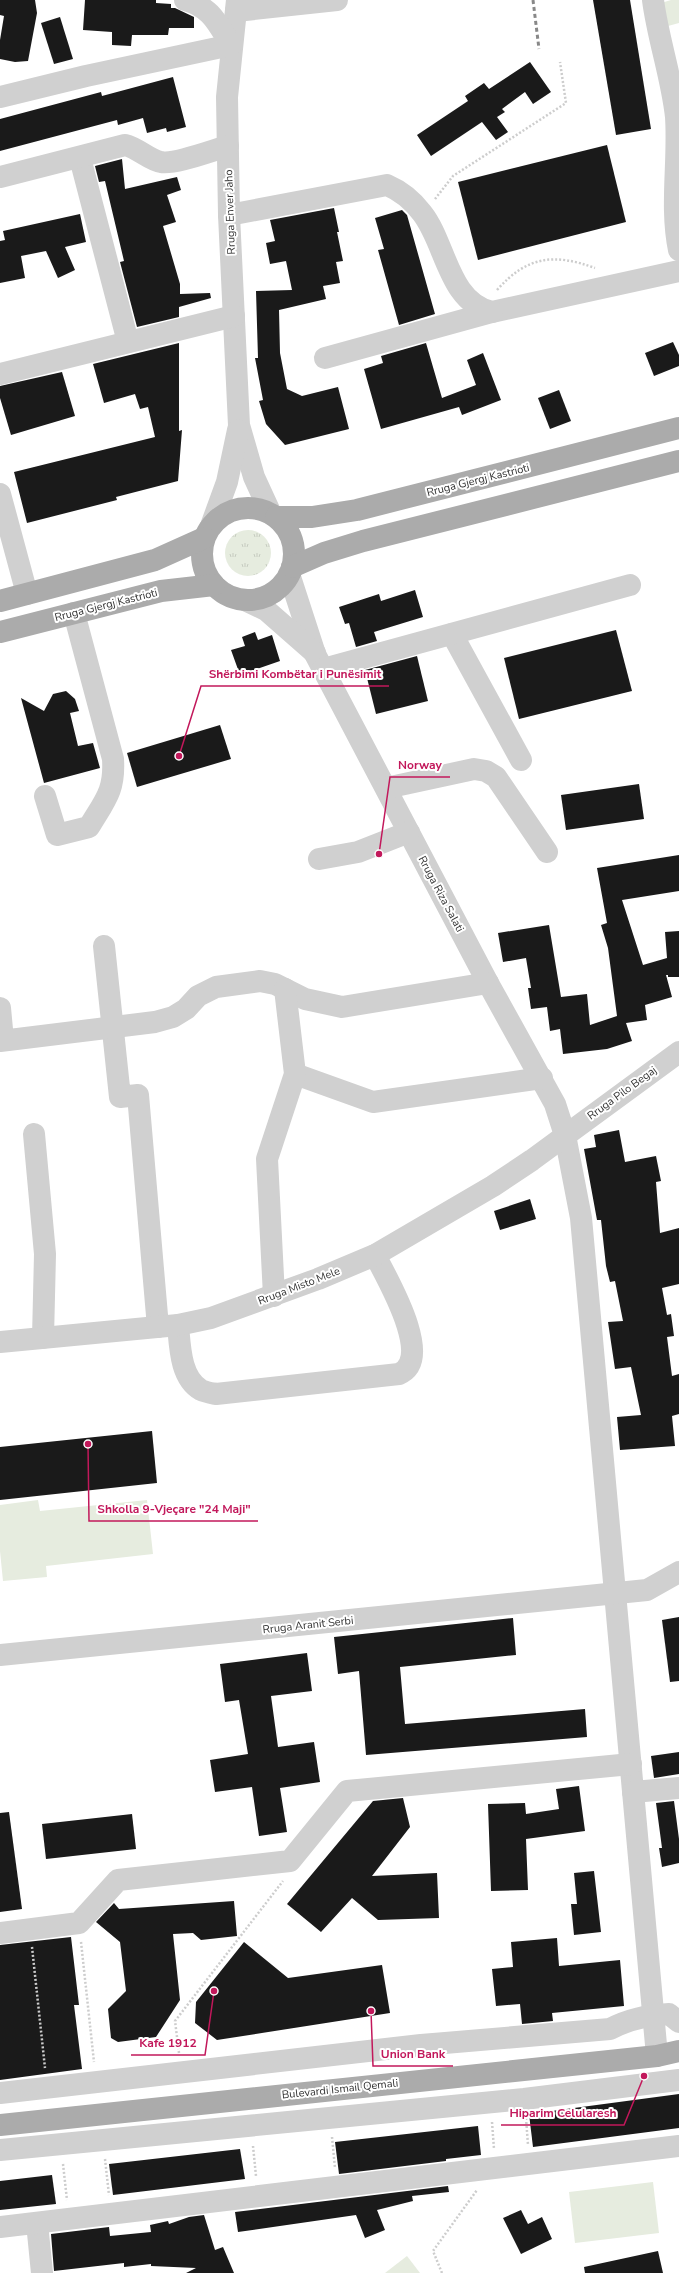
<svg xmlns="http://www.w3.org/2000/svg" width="679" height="2273" font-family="'Nunito Sans',sans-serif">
<defs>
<pattern id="grass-tufts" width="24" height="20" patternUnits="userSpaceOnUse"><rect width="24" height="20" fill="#e6ecdf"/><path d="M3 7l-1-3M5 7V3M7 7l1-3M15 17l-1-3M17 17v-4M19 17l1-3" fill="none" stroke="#c6cbc0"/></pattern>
</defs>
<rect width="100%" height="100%" fill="#fff"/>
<circle fill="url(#grass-tufts)" cx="248" cy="553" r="23"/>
<g fill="#e6ecdf">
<polygon points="671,0 679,0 679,23 668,26 661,3"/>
<polygon points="38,1500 40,1511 147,1500 153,1554 46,1566 47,1577 3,1581 0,1551 0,1505"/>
<polygon points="653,2182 659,2233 575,2243 569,2192"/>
<polygon points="407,2256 420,2273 385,2273"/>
</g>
<g fill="#1a1a1a">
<polygon points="0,0 35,0 37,13 28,61 15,62 0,59 0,40 4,16 0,15"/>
<polygon points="85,0 156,0 156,3 171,4 171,8 175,8 194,17 194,28 169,28 168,35 132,35 131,46 112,45 112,32 83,30"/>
<polygon points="593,0 630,0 651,129 616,135"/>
<polygon points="60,17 73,59 54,64 41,23"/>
<polygon points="530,62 551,92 533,104 525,92 502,109 505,112 497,117 508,132 496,140 482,122 431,156 417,135 468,101 465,96 484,83 489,89"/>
<polygon points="173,77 186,127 167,132 166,128 147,133 143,118 118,125 117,120 0,151 0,119 101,92 102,96"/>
<polygon points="607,145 626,222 478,260 458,182"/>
<polygon points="122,159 125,189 177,177 181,190 167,195 176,222 163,226 180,284 180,294 210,293 211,298 179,307 179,317 137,327 120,262 124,261 105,181 99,182 95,166"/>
<polygon points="334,208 339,232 337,232 343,261 336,262 340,283 323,286 326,299 279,310 280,353 287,389 302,396 338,387 349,429 285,445 266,424 259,401 263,400 255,358 258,358 256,291 292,290 286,261 270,264 266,243 275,241 270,220"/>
<polygon points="402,210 407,215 435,314 399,325 378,250 384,249 375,218"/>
<polygon points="80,214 86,242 65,247 75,270 58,278 46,251 21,256 25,278 0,283 0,241 5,240 3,231"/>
<polygon points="673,342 679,355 679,366 654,376 645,353"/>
<polygon points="179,343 179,431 182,430 178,481 116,497 117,500 27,523 14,472 155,437 148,407 140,409 135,394 104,403 93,364"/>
<polygon points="426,343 442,398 476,385 467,360 483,353 501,400 462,415 459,407 381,429 364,369 383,363 381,356"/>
<polygon points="62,372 75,416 11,435 0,398 0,386"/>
<polygon points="559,390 571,421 550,429 538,398"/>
<polygon points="415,590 423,617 374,632 377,641 356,647 349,623 345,624 339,607 379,594 381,601"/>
<polygon points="616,630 632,691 519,719 504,658"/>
<polygon points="255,632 258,640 272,635 280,661 240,675 231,650 245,646 242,637"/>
<polygon points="417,656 428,701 376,714 365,670"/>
<polygon points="66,691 75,699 79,711 70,713 78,746 93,743 100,768 44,783 21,698 44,711 53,694"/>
<polygon points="220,725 231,759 137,787 127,753"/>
<polygon points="639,784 644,819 566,830 561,795"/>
<polygon points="679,855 679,891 622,900 643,965 667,958 665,932 679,931 679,977 668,977 668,975 666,975 672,997 645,1005 647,1020 626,1023 632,1041 607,1049 563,1054 560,1029 550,1031 547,1007 531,1009 528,988 531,988 526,958 503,962 498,933 549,925 561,997 587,994 590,1025 617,1016 608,948 601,925 607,923 597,868"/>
<polygon points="619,1130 625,1162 656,1156 661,1181 656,1182 660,1233 679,1228 679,1284 662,1288 667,1315 671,1314 674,1336 667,1337 672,1376 679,1374 679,1414 672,1416 675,1446 620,1450 617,1417 641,1415 631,1367 615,1369 608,1322 623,1321 615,1281 610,1282 606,1266 601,1220 597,1220 584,1149 596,1147 594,1135"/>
<polygon points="530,1199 536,1219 500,1230 494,1211"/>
<polygon points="152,1431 157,1483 0,1500 0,1447"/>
<polygon points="679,1617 679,1681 670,1682 662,1620"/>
<polygon points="513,1618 516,1655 400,1667 405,1724 585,1709 587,1737 366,1755 359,1671 338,1674 334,1637"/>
<polygon points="307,1653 312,1691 271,1696 278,1747 314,1742 320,1782 280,1788 287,1832 259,1836 252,1787 215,1792 210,1760 248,1754 239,1700 225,1702 220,1664"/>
<polygon points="679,1752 679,1774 654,1778 651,1756"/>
<polygon points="579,1786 585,1831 526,1839 528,1890 491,1891 488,1804 525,1803 526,1814 559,1809 556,1789"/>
<polygon points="403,1798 410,1827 372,1876 437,1873 439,1918 378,1920 352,1898 321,1932 287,1904 373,1801"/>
<polygon points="674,1801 679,1839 679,1863 662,1867 659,1848 662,1848 656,1803"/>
<polygon points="9,1812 22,1909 0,1912 0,1813"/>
<polygon points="132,1814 136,1849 46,1859 42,1824"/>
<polygon points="594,1871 601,1932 574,1935 571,1904 577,1904 574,1873"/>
<polygon points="234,1901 237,1936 201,1940 193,1933 173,1934 180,2000 156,2037 118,2042 111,2038 108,2009 126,1991 120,1942 96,1922 114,1903 119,1909"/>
<polygon points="71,1937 79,2005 74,2005 82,2069 0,2080 0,1945"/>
<polygon points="557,1938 559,1966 620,1960 624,2006 552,2013 553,2021 522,2024 520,2004 496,2006 492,1969 513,1967 511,1942"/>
<polygon points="244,1942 288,1978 382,1965 390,2013 217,2040 195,2023 196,2002"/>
<polygon points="679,2094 679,2128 533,2147 529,2114"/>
<polygon points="478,2126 481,2155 446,2159 446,2161 339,2174 335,2142"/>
<polygon points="240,2149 245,2179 113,2195 109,2164"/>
<polygon points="52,2175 56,2204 0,2210 0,2181"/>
<polygon points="448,2186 449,2192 412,2196 413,2201 377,2210 385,2230 365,2238 356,2215 238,2232 235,2212"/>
<polygon points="521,2210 528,2224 542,2217 552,2239 521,2254 503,2218"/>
<polygon points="204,2215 215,2250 223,2247 234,2273 186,2273 196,2268 151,2266 151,2264 124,2267 124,2263 54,2271 51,2234 109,2227 110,2236 151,2232 150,2225 168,2221 169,2224 189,2217"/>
<polygon points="658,2251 663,2273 585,2273 584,2267"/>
</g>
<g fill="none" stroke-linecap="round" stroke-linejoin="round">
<g stroke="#cdcdcd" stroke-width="2.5" stroke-dasharray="2 2" stroke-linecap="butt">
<polyline points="435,199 453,176 566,103 560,62"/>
<path d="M497,290C527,256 554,253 595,268"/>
<polyline points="81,1942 94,2062"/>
<polyline points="32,1947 45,2068"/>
<polyline points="179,2053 175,2021 283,1881"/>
<polyline points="526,2118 528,2145"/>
<polyline points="492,2122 494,2149"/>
<polyline points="332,2137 335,2168"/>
<polyline points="253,2146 256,2176"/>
<polyline points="105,2159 109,2195"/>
<polyline points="63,2164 67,2200"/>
<polyline points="442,2273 433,2251 477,2190"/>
</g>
<g stroke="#d0d0d0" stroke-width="22">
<polyline points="237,0 227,97 229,215 239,425 254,477 271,514"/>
<path d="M653,0C658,39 672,78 676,117C679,161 670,206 679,250"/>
<polyline points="236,11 337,0"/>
<path d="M0,97L86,76L231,45C217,23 212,8 185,0"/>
<polyline points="80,158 128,342"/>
<path d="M0,177L125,145C138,148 149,160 161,162C174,165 213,150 228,146"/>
<path d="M229,215L387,185C401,191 413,201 422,213C446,243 448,302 492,312L679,271"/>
<polyline points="325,358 492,312"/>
<polyline points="0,374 234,316"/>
<polyline points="0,494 27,594"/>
<polyline points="211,526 227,482 238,430"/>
<polyline points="289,574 315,654 488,983 555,1104 565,1135 581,1218 657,2056"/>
<polyline points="245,600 266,610 315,653"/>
<polyline points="452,634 521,760"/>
<polyline points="323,669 630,585"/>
<polyline points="386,788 474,769 486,771 496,777 547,852"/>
<path d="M45,796L57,835L89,827C105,800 115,791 113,759L74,613"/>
<polyline points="319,859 358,852 409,832"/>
<polyline points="104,946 120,1097 138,1095 158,1327"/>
<polyline points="0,1008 3,1040"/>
<polyline points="0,1041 155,1022 173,1017 186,1009 198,996 216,987 260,981 275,984 305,999 342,1007 488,983"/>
<polyline points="295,1074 373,1102 542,1078"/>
<polyline points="34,1134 45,1254 43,1338"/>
<polyline points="274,1296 267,1159 295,1074 285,989"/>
<path d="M178,1325C180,1346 180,1378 201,1390C205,1392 211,1393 216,1394L399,1374C435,1359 386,1277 375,1255"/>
<polyline points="0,1342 178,1325 211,1318 318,1279 375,1255 493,1186 532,1160 679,1052"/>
<polyline points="0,1655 647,1590 679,1572"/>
<polyline points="633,1792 679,1788"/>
<polyline points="0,1933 79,1923 118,1880 290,1861 347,1791 631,1764"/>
<path d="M0,2093L421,2045L610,2029C629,2019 648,2015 669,2014L679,2022"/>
<polyline points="0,2150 524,2099 679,2080"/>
<polyline points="37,2223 42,2273"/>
<polyline points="0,2227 679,2146"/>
</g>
<g stroke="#ababab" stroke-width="22">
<circle cx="248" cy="554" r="46"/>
<polyline points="276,517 312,517 357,510 679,428"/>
<polyline points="292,567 324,553 363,541 679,461"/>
<polyline points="0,601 155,560 204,538"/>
<polyline points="0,632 161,591 214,585"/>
<polyline points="0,2125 657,2056 679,2051"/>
</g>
<polyline stroke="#888" stroke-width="3" stroke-dasharray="4 3" stroke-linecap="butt" points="533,0 539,49"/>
</g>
<g text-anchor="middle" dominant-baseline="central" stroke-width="4" stroke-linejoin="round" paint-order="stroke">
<g font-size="11" fill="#333" stroke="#fff">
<text transform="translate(230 212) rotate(-92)">Rruga Enver Jaho</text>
<text transform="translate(478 480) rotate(-14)">Rruga Gjergj Kastrioti</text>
<text transform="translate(106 605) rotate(-14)">Rruga Gjergj Kastrioti</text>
<text transform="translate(441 894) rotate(62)">Rruga Riza Salati</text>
<text transform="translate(622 1093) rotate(-36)">Rruga Pilo Begaj</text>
<text transform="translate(299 1286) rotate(-21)">Rruga Misto Mele</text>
<text transform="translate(308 1625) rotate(-6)">Rruga Aranit Serbi</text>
<text transform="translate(340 2089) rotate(-6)">Bulevardi Ismail Qemali</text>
</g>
</g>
<path fill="none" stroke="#c2185b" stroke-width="1.5" d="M179 756L201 686H389M379 854L390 777H450M88 1444L89 1521H258M214 1991L205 2055H131M371 2011L373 2066H453M644 2076L624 2125H501"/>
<g fill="#c2185b" stroke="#fff" stroke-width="1.5">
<circle cx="179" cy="756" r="4"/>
<circle cx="379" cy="854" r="4"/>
<circle cx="88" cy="1444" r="4"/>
<circle cx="214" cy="1991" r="4"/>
<circle cx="371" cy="2011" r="4"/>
<circle cx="644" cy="2076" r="4"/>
</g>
<g font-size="12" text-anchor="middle" font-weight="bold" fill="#c2185b" stroke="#fff" stroke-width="4" stroke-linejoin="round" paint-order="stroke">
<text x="295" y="678">Shërbimi Kombëtar i Punësimit</text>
<text x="420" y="769">Norway</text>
<text x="174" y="1513">Shkolla 9-Vjeçare "24 Maji"</text>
<text x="168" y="2047">Kafe 1912</text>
<text x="413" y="2058">Union Bank</text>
<text x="563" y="2117">Hiparim Celularesh</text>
</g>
</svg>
